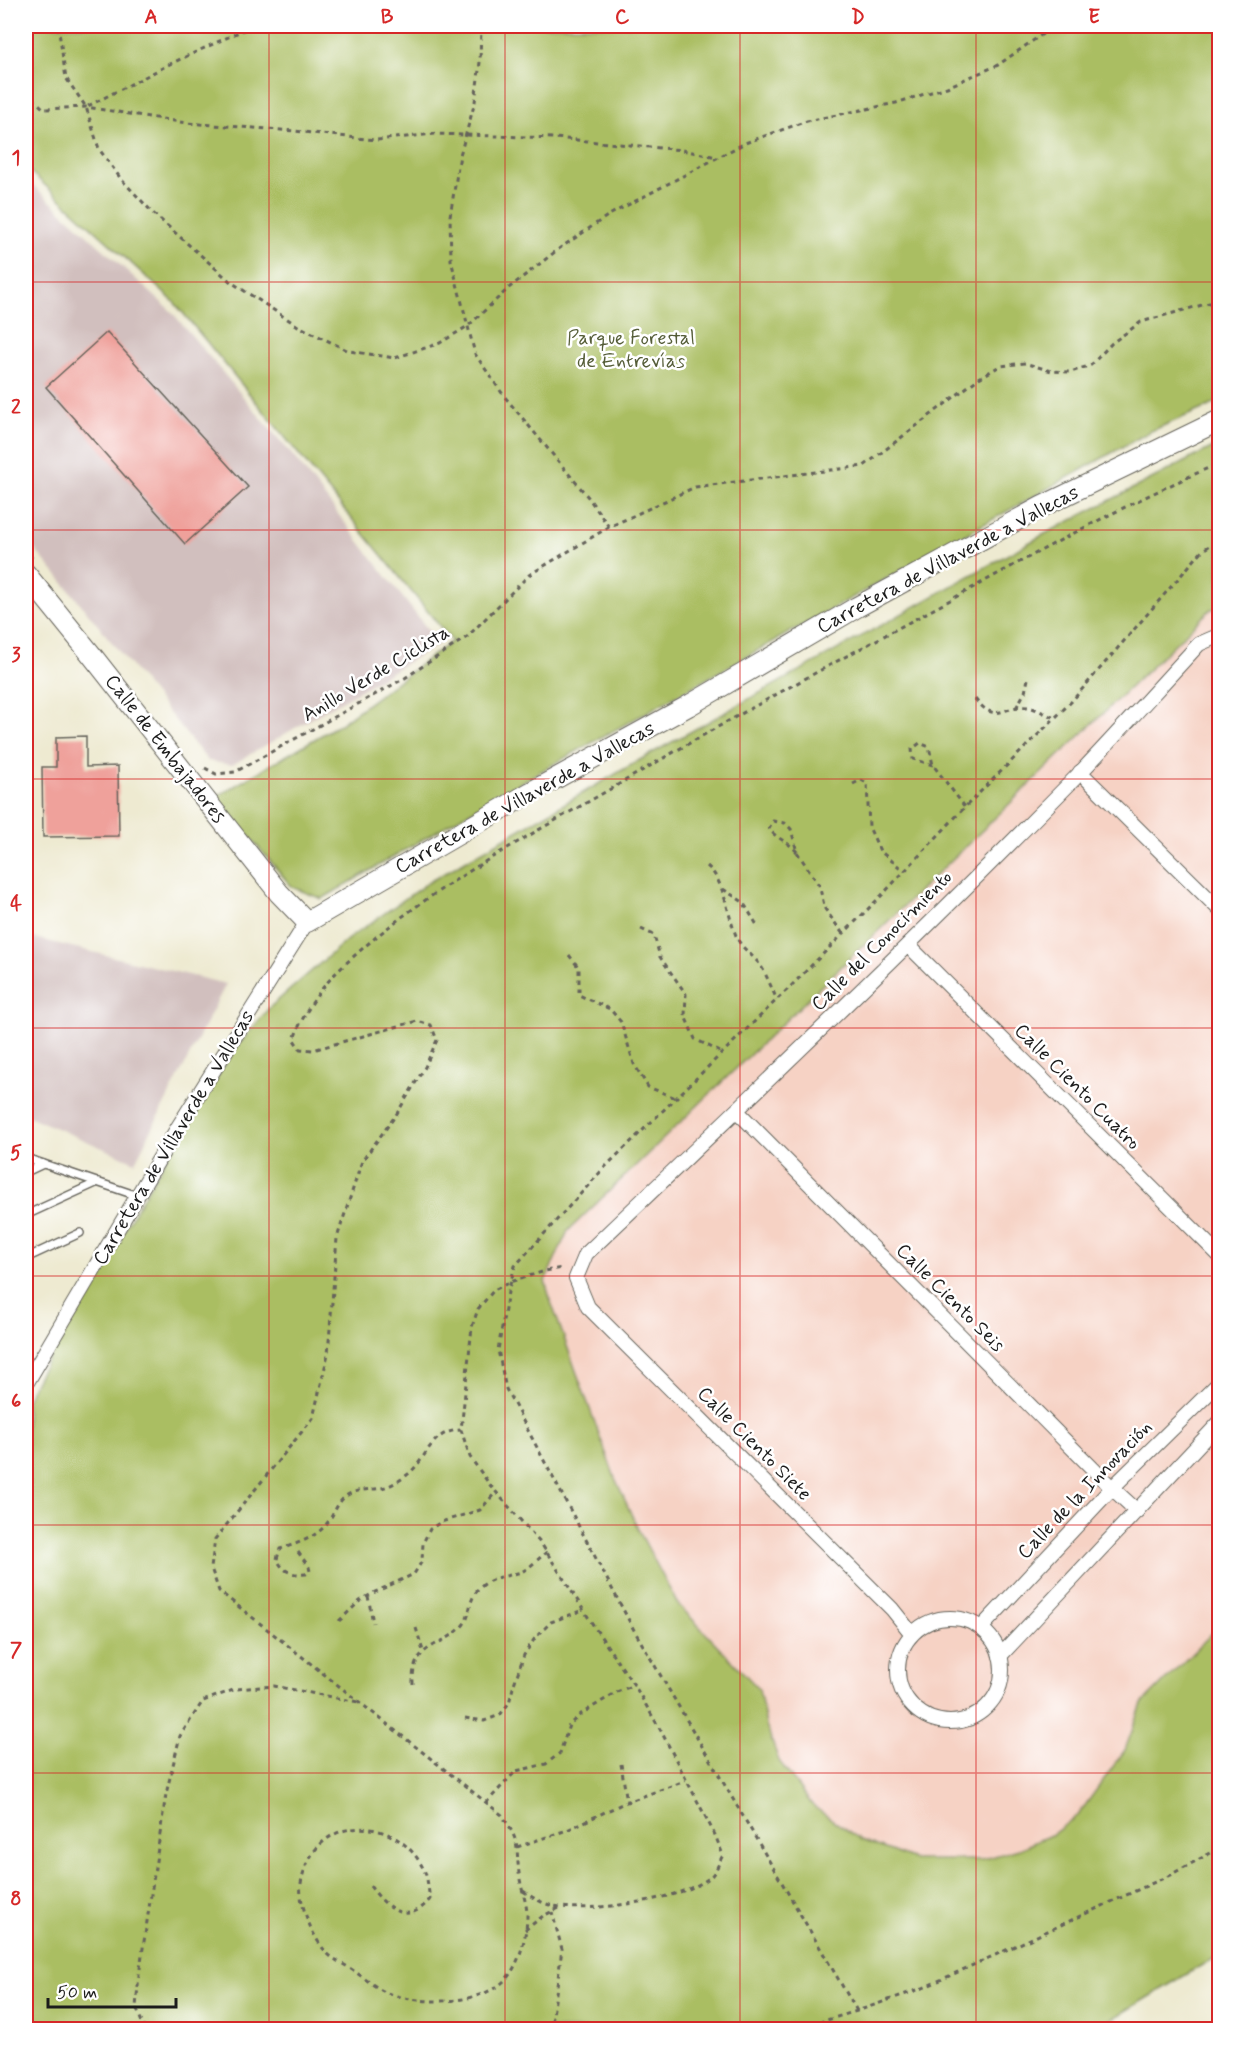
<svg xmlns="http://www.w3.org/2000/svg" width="1245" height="2055" font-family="Mynerve,sans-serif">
<rect width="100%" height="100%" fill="#fff"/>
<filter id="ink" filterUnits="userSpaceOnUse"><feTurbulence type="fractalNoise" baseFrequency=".0167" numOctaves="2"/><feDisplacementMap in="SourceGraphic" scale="12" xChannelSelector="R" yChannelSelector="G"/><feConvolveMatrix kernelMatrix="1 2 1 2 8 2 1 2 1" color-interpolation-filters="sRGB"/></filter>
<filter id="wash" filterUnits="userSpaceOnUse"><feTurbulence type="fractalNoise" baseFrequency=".008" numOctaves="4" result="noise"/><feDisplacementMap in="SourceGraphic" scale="24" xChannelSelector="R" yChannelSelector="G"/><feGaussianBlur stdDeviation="1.35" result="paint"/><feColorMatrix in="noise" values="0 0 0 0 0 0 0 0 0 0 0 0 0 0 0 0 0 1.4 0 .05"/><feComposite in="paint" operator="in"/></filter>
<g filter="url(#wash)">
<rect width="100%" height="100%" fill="#eeead1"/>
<polygon fill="#f6d2c4" points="1219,608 1219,1626 1143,1704 1125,1750 1079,1814 1053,1834 1019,1849 981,1860 915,1860 861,1840 813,1806 779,1761 766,1725 759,1689 677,1603 638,1529 615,1478 551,1302 545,1281 568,1231 1211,609"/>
<g fill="#d1bfbe">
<polygon points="26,179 171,311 293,456 439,644 232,765 208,761 67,587 26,539"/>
<polygon points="26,936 226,984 135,1162 26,1115"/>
</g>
<g fill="#aabe62" stroke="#636d3f" stroke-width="1.5">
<polygon points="26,26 1219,26 1219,402 1151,431 493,798 322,899 292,887 216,797 340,724 452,641 174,302 26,168"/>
<polygon points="1219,444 1219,608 1211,609 568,1231 545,1281 551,1302 615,1478 638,1529 677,1603 759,1689 766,1725 779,1761 813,1806 861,1840 915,1860 981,1860 1019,1849 1053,1834 1079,1814 1125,1750 1142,1704 1219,1626 1219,1955 1095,2029 26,2029 26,1400 38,1376 185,1126 235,1049 269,1008 348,939 429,882 638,761 1041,536"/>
</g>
<g id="blocks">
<g fill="#efa19b">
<polygon points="107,332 248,487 185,544 46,387"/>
<polygon points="86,736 86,767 118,766 119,836 43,837 42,767 56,767 56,737"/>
</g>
</g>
</g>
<g filter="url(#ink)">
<use href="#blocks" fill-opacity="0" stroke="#66645b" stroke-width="1.5"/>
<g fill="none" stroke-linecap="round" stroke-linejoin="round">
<g stroke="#66645b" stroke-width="10">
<g id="lane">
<polyline points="26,1158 138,1196"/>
<polyline points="26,1172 43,1164"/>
<polyline points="26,1215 98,1182"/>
<polyline points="26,1258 80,1233"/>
</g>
</g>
<g stroke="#66645b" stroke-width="16">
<g id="street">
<polyline points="1080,772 1220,910"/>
<polyline points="908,945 1220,1256"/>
<polyline points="737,1111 1112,1488 1137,1511"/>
<polyline points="26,1384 178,1127 307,922"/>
<circle cx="950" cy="1670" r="52"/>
<polyline points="981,1628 1112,1488 1220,1382"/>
<path d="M912,1634L892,1609L588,1307L576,1278L586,1254C752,1096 918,938 1079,774C1120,731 1159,687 1199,644L1220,635"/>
<polyline points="1000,1656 1220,1422"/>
</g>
</g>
<g stroke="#66645b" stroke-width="22">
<polyline id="secondary" points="26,574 90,653 279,893 307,922 531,792 688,706 857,607 1041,507 1220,420"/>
</g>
<g stroke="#66645b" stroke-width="3" stroke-dasharray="4.5 4.5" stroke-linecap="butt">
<polyline points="58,26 66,78 86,107 99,149 121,179 154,214 231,282 298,326 349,351 395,358 440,343 468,326 510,287 560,248 609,215 745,143 807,121 896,103 947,87 998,65 1054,26"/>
<polyline points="481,26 480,62 475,102 460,155 450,216 451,260 475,354 504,396 588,497 609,527"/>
<polyline points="26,92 44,109 86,107 187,123 294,131 376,140 435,134 555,138 682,150 717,157"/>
<polyline points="88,106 170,64 252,26"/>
<polyline points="26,550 32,558"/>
<path d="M975,699C997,726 1003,704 1028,707C1036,708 1046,715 1055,718"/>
<polyline points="1016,708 1025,692 1028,679"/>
<polyline points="933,765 913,759 912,749 920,743 929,747 933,765 965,807"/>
<polyline points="205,768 216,774 235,772 405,678 467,637 529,575 609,527 695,487 864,466 979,378 1000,366 1025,363 1051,371 1071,372 1091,365 1112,343 1141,322 1220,300"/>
<polyline points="853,784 861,780 867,783 869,827 880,851 904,871"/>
<path d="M797,852C789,842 777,839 769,829L773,821L785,823L791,829L797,852L819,885L825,909L843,934"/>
<path d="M707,866C725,881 727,915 737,938C742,949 754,956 761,966C767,976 772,989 777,1000"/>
<polyline points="723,889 743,902 757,925"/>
<polyline points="641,929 654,935 660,957 686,994 685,1016 695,1039 722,1053"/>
<polyline points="569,955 579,968 579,995 610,1009 621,1022 634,1064 648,1087 676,1098"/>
<path d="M298,1552L309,1567L310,1571L306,1574C292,1575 283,1572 277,1559L280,1549C299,1543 319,1537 330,1519C335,1511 338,1502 346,1496C356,1489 370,1490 382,1488C390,1486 400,1481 407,1475C428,1459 429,1431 461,1430"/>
<polyline points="368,1596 373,1623"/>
<polyline points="339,1621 360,1601 373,1593 414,1574 422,1561 423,1543 430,1529 441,1522 480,1510 496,1492"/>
<polyline points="416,1628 423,1651"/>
<path d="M413,1684C411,1641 446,1648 464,1624C473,1611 466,1600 482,1586C494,1576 506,1577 521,1572C530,1568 539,1558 547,1552"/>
<polyline points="465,1718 484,1721 500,1715 509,1703 514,1684 524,1655 535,1638 551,1622 583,1610"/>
<polyline points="621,1764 627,1802"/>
<polyline points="486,1803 516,1771 546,1764 560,1753 569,1725 581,1714 617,1692 634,1685"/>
<polyline points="517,1847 567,1830 624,1803 685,1781"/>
<path d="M370,1886C386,1907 407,1928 430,1899C428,1889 428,1877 423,1868C399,1819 328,1812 306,1866C301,1878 299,1889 302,1902C306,1919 315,1941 328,1954C334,1960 344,1964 351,1969C362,1976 373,1986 385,1992C416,2005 476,2006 503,1982C519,1968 527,1936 527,1915C527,1905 523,1894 521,1884C518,1871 518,1861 517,1848C516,1836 508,1825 502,1815L219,1591L211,1568L215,1539L313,1418L328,1354L337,1238L362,1161L396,1115L425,1067L437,1040L431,1025L417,1021L313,1050L300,1049L294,1040C300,1018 321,987 338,971C422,889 538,832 638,773C738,714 841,659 943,604C1034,554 1124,504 1220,463"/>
<path d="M523,1891C535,1899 546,1906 561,1907C597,1911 681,1900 709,1878C716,1873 719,1862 723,1855L715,1835L661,1731L636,1688L597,1631L542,1545L490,1485L470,1457L461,1430L472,1327L478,1309L494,1290L510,1282L545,1271L563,1268"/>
<polyline points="525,1930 543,1916 559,1908"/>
<polyline points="857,2011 634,1630 506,1389 498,1350 508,1292 515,1266 604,1168 789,988 882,895 965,807 1071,702 1203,550 1220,539"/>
<polyline points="145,2030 136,2007 139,1975 166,1794 180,1736 203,1701 236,1689 274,1686 358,1702"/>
<polyline points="551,2030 562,1949 552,1912"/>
<polyline points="793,2030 857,2011 923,1988 1168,1876 1220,1848"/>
</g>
<use href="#lane" stroke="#fff" stroke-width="7"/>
<use href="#street" stroke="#fff" stroke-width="14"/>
<use href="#secondary" stroke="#fff" stroke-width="20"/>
</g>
</g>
<path fill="none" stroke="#d62828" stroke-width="1.5" stroke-opacity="0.55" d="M269,26V2030M505,26V2030M740,26V2030M976,26V2030M26,282H1220M26,530H1220M26,779H1220M26,1028H1220M26,1276H1220M26,1525H1220M26,1773H1220"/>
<g text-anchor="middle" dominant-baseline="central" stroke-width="5" stroke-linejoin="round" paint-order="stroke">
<g font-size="20" fill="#555d38" stroke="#fff">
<text x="631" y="338">Parque Forestal<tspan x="631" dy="23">de Entrevías</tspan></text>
</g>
<g font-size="20" fill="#1c1c1c" stroke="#fff">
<text transform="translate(948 560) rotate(-28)">Carretera de Villaverde a Vallecas</text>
<text transform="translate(376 674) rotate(-31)">Anillo Verde Ciclista</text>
<text transform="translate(165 749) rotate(52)">Calle de Embajadores</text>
<text transform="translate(525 798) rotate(-29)">Carretera de Villaverde a Vallecas</text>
<text transform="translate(882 941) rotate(-45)">Calle del Conocimiento</text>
<text transform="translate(1077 1087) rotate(45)">Calle Ciento Cuatro</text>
<text transform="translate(174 1138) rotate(-59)">Carretera de Villaverde a Vallecas</text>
<text transform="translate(950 1298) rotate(45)">Calle Ciento Seis</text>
<text transform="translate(754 1444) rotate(45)">Calle Ciento Siete</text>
<text transform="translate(1085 1490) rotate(-46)">Calle de la Innovación</text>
</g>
</g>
<rect width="1245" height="2055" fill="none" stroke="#fff" stroke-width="66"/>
<path d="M48 1998v9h128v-9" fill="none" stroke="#1c1c1c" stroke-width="3"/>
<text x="57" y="1998" font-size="18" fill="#1c1c1c" stroke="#ffffff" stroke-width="4.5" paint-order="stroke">50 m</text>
<rect x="33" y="33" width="1179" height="1989" fill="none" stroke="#d62828" stroke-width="2"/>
<g font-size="20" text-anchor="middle" font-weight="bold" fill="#d62828">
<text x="151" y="23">A</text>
<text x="387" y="23">B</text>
<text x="622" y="23">C</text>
<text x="858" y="23">D</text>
<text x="1094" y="23">E</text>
<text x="16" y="164">1</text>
<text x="16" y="413">2</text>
<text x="16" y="661">3</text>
<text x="16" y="910">4</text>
<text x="16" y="1159">5</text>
<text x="16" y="1407">6</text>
<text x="16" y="1656">7</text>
<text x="16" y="1905">8</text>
</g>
</svg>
